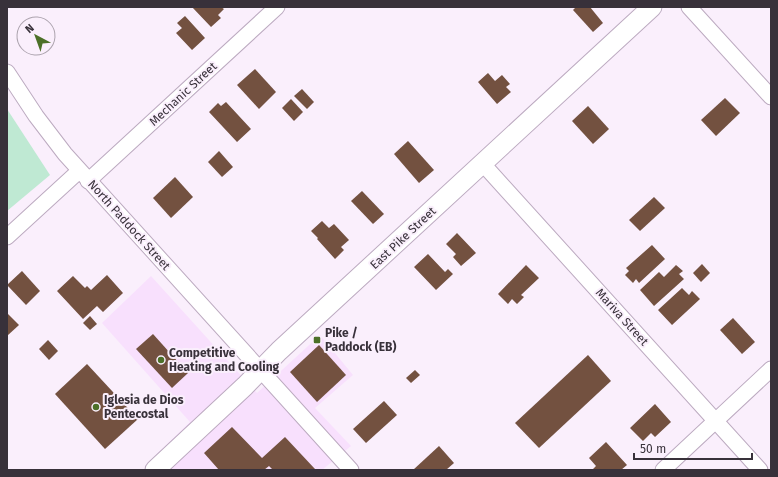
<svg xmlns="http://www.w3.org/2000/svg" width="778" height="477" font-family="'Fira Sans',sans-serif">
<rect width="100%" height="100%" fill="#faeffc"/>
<polygon fill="#f8e0fd" points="151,276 257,393 320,335 353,375 315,408 351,446 322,470 172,470 158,453 190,422 102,323"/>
<polygon fill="#bfe9d3" points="7,109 50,175 7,211"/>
<g fill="#735140">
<polygon points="192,7 221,7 224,9 218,15 221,18 211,27"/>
<polygon points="576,7 590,7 603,23 593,32 573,10"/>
<polygon points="185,16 205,38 192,50 176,33 182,28 177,23"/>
<polygon points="255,69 276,92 259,109 237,85"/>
<polygon points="488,73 495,81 502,75 510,84 506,87 511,92 497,104 478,82"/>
<polygon points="302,89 314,102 307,109 294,96"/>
<polygon points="725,98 740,113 716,136 701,120"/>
<polygon points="291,99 303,112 294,121 282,108"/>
<polygon points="226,102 251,129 237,142 209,112 218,103 221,106"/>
<polygon points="588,106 609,129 593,144 572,121"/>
<polygon points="408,141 434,170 419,183 394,154"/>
<polygon points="219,151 233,167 222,177 208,162"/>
<polygon points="175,177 193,197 171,218 153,198"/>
<polygon points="362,191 384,214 373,224 351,201"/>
<polygon points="654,197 665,208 640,231 629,220"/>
<polygon points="322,221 329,228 334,224 349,240 341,247 344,250 335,259 317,239 318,238 311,231"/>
<polygon points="457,233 476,253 461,266 453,257 456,254 446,244"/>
<polygon points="652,245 665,259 639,283 636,279 633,283 625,275 629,271 626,268"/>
<polygon points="428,254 445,272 448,269 453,274 436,290 414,267"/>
<polygon points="702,264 710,273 701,282 693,273"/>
<polygon points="526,265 539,278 521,295 524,297 517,304 512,299 508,304 498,294"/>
<polygon points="676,265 683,271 679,274 684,279 654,306 640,290 659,272 664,277"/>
<polygon points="22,271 40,291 26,305 7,285"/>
<polygon points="107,275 123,293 103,312 97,306 83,319 57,291 73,276 85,288 87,286 91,290"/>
<polygon points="682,288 689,295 692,291 700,299 672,325 658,310"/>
<polygon points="7,313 19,325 7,336"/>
<polygon points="90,316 97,324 90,330 83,323"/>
<polygon points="733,318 755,342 742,354 720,330"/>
<polygon points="153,334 188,373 172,388 136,349"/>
<polygon points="48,340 58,351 49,360 39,349"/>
<polygon points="319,345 346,375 317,402 290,372"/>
<polygon points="588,355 611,381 539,448 515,423"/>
<polygon points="87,364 138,419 105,449 55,394"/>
<polygon points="415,370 420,375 411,383 406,378"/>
<polygon points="384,401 397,415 366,443 353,429"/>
<polygon points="655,404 671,422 655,437 651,433 643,441 630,428"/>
<polygon points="232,427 262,458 285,437 315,469 314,470 273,470 269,466 264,470 219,470 204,453"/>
<polygon points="606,442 627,465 621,470 595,470 593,469 596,466 589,458"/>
<polygon points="439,446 454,463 446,470 413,470"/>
</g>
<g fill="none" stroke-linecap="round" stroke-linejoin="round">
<g stroke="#bcaac0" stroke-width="17">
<g id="minor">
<polyline points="689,7 771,97"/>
<polyline points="7,72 36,116 65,154 351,470"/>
<polyline points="483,164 760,470"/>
<polyline points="88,181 277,7"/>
<polyline points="7,237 79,171"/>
<polyline points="663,470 771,369"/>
</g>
</g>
<g stroke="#bcaac0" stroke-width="21">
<polyline id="tertiary" points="155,470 245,386 279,351 652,7"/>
</g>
<use href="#minor" stroke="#fff" stroke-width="15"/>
<use href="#tertiary" stroke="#fff" stroke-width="19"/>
</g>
<g fill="#4c7028" stroke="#faeffc" stroke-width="1.5">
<rect x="313" y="336" width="8" height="8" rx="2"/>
<circle cx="161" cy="360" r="4"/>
<circle cx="96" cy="407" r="4"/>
</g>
<g text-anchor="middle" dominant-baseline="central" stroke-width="4" stroke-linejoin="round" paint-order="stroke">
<g font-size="12" fill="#38313a" stroke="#faeffc">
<text transform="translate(183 94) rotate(-43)">Mechanic Street</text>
<text transform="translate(129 225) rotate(48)">North Paddock Street</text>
<text transform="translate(403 238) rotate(-43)">East Pike Street</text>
<text transform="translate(622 317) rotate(48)">Mariva Street</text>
</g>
<g font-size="12" font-weight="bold" fill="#38313a" stroke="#faeffc" text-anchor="start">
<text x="325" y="333">Pike /<tspan x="325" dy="14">Paddock (EB)</tspan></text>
<text x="169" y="353">Competitive<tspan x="169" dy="14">Heating and Cooling</tspan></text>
<text x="104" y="400">Iglesia de Dios<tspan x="104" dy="14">Pentecostal</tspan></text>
</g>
</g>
<rect width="778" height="477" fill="none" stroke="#38313a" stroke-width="16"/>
<g transform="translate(36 36) rotate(319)"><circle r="19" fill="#faeffc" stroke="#aca3ae"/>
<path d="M0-3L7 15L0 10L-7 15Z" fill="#4c7028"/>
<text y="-6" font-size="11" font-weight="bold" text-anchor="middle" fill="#38313a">N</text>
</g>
<path d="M634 453v6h118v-6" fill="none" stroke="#38313a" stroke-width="2"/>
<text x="640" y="453" font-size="12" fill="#38313a" stroke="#faeffc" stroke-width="3" paint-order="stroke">50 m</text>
</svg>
